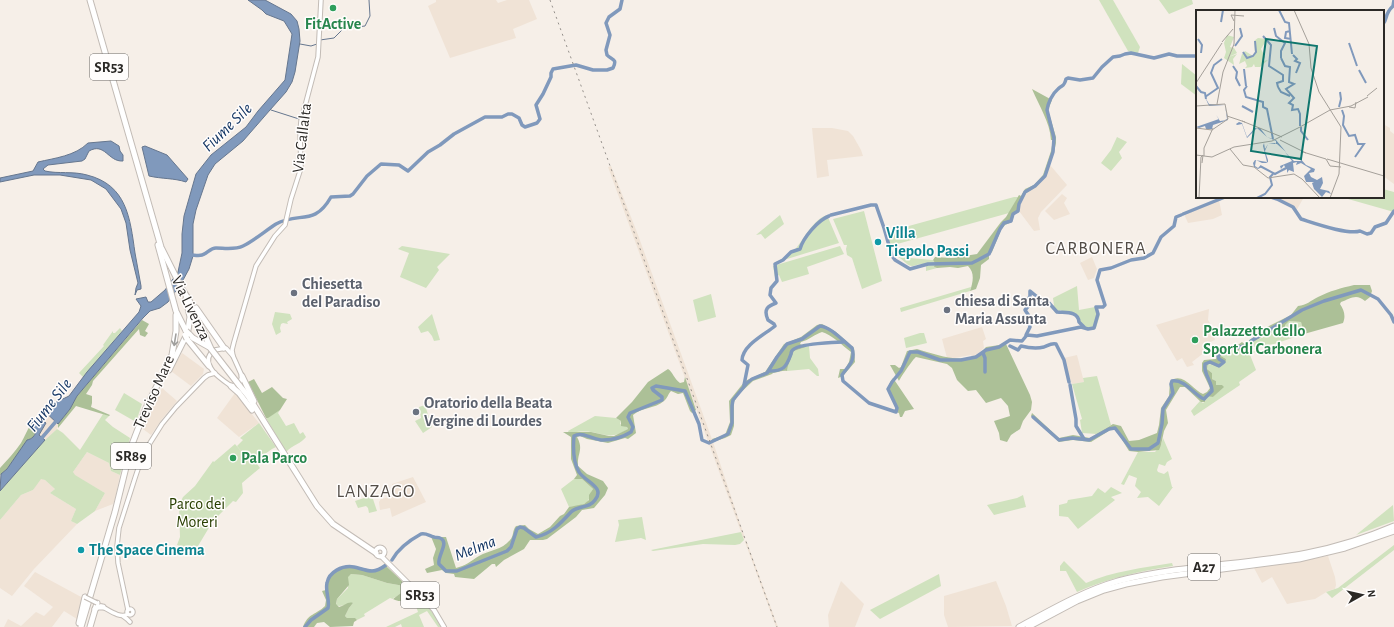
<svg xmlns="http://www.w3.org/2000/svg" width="1394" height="627" font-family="'Alegreya Sans',sans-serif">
<rect width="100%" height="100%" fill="#f6efe8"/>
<g fill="#f0e3d6">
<polygon points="436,0 496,0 498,3 507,0 529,0 537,19 513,29 516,38 450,58 428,6 436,2"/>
<polygon points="1383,124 1390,128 1390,131 1394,134 1394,184 1383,176"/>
<polygon points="812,128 832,128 848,131 853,136 861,150 863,156 827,160 829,176 817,178"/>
<polygon points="1050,165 1067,185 1041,212 1038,218 1040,230 1034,231 1019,211 1020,204 1026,193 1036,187"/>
<polygon points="611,166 638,235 713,442 745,538 744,540 608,167"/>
<polygon points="1062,194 1067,198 1064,203 1070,214 1054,220 1045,211"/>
<polygon points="1231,197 1304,197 1295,213 1290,206 1272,198"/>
<polygon points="1219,200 1222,215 1213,219 1188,223 1184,214"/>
<polygon points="1092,257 1097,269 1094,278 1088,280 1080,263"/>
<polygon points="1209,309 1208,320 1212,326 1215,340 1205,344 1205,352 1192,362 1194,365 1187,367 1182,358 1177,361 1156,325"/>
<polygon points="982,327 986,339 983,341 984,348 978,354 972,357 971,355 949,359 947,358 942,339"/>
<polygon points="182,353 204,369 203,374 191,386 171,371"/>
<polygon points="1077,355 1084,382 1072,384 1068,374 1064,358"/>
<polygon points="162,388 177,401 162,419 151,435 143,429"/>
<polygon points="235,393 259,423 239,437 217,418"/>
<polygon points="42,409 59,424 57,429 45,440 39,435 46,423 38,416"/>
<polygon points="87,452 109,463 111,471 120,475 115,499 113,504 95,511 105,493 74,475 73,472"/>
<polygon points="413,477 426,502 392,517 390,508 380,510 379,502 381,499 394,496 392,484"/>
<polygon points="40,478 45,480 55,489 50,493 76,509 71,521 77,524 34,569 12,596 0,588 0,520 21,495 33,490"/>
<polygon points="746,540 778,627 776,627 745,542"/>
<polygon points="1328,556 1335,577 1336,585 1335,589 1328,591 1315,599 1292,603 1287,604 1272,577 1262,583 1254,568 1291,563"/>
<polygon points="35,572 83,598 77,619 64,611 52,627 4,627 8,619 21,626 36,612 44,616 53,607 24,586"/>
<polygon points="841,581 864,604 855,627 829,627 828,615"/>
<polygon points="996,581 1006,606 1012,626 948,627 944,615 944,596"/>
</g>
<g fill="#d0e2be">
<polygon points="1099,0 1113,0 1140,47 1138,53 1136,54 1128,51"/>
<polygon points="1159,0 1192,0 1193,4 1169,14"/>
<polygon points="1182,64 1197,76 1197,96 1181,84"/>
<polygon points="1117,137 1127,142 1119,152 1122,158 1111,171 1101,163 1111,150"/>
<polygon points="1383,189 1394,192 1394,212 1341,197 1383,197"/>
<polygon points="1014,197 1018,197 1009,213 890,246 887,232"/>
<polygon points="864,211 882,281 862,289 852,258 847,255 846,249 847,245 844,245 833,219"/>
<polygon points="780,215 784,224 765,239 761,234 756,235"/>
<path d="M827,215L839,243L774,263C782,259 792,254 797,247C806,236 813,220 827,215Z"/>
<polygon points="402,246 450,254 437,267 439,270 426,288 400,277 409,253 398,249"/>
<polygon points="840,246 844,254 807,267 809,274 782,282 779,275 775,277 773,266"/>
<path d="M898,257L933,260L935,263L934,267L937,268L926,271V266L923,264C919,264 917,265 913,266C908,267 903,259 898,257Z"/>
<path d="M1077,286L1079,310L1095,307L1100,315L1096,328L1093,330L1087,329L1079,322C1078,312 1070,313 1062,312L1061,310L1055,313L1053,298Z"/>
<polygon points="971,287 970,291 901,312 900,308"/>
<polygon points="711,294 716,317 698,322 693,300"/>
<polygon points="275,312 290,314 292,319 287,322 288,324 283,323 281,324 280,328 281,332 276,335 272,324"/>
<polygon points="432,314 440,340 434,341 432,336 428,331 421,333 418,327"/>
<path d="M1288,321L1301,322L1304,334L1274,344L1254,347L1250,344C1262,336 1279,333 1288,321Z"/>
<polygon points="120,328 122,331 83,377 79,373 104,346 103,345 113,331 113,333 115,333"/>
<polygon points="920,333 924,333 927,343 906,348 904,338"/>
<polygon points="809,346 810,358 818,369 819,376 817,376 809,369 787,371 788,366 794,351"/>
<path d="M1248,347L1255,352L1250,355L1256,370L1239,382L1240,385L1194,416L1191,411L1200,401L1203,403L1206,401V398L1209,395L1213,397L1220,390L1219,386L1216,385V381L1212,379V373L1207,369L1208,364C1216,365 1222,371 1226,359L1221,356V354L1229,349L1238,351Z"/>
<polygon points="1097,376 1111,425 1097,434 1082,433 1080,420 1082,419 1072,384 1084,382 1083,378"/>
<polygon points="124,393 142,404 136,422 115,410"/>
<path d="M284,404L278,413L286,426L294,423L300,434L303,432L306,437C301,444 292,445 286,452L266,418L280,410Z"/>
<polygon points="425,405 432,427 423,433 415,421 421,418 419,407"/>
<polygon points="103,414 109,416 105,420 113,427 130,438 120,475 111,471 109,463 87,452 73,472 75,475 105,493 95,511 77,524 71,521 76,509 50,493 55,489 45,480 41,479 33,490 21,495 0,520 0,491 45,440 57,429 63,433 80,450"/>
<path d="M595,416L616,418L621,421L620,424L627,427L628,429C612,439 608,435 591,432C585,431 575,432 569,433L568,431Z"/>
<polygon points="259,423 276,447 272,449 255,461 260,468 242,483 243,493 236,502 233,501 213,521 195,551 177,545 180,537 179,505 183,497 195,486 213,461 214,462 235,444 246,457 237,446 243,440 240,438"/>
<polygon points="1163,438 1172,459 1167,462 1165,466 1159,464 1157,470 1158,472 1164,474 1168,471 1172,487 1173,487 1159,506 1148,497 1137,498 1141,492 1135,486 1137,478 1129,475 1124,485 1121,484 1138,452 1155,452 1161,445"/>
<path d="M574,479H582L593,489C590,493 591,496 589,499C586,506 576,506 569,507L561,489Z"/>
<polygon points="1111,487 1122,493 1111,497 1115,500 1078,529 1068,517 1059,516 1059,505 1067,503 1068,500 1092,496 1098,488 1105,493"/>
<polygon points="1023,495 1026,507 994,515 987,505 1017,498"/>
<polygon points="367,497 373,499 377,511 369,513 368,508 366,506 358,508 355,501"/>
<polygon points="1393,505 1394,521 1356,535"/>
<polygon points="642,517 646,540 641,538 615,542 619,525 618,520"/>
<polygon points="741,532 744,540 740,544 735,545 703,544 653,551 651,550"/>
<polygon points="1394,545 1394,550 1332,598 1326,592 1338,588"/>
<path d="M1064,561L1086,583C1113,571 1143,568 1172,563L1173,566C1140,571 1109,578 1077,592L1066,571H1060V566Z"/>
<path d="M351,574L362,575L387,583L404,586L405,590L396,597L393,598V599L390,598L364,614L365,616L357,620L354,618H347L345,616L349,608L353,603C347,603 341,608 336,605L337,599L348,588V576Z"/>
<polygon points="939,574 941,586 880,619 870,610"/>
<polygon points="424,602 436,617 441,627 438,627 427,611 419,615 424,627 402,627 401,624 395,627 386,627 418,612 416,606 424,607 422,603"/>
</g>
<g fill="#acc097">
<path d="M1032,89L1052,100L1048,110L1056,137V143L1054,152L1045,177L1036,187L1026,193L1020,204L1019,212L1014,214L1012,222L1005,225L1001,230L992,252L989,255V259L981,265L980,278L976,289L970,291C973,282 975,273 968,266L958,268L950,267L937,268L934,267L935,263L933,260L935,257L952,258L977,254L1001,222L1006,217L1019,195L1021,196L1025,189L1034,185L1043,175L1051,151L1053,140H1051C1050,122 1039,106 1032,89Z"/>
<path d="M1354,285H1370L1372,291L1370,297L1365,301C1356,293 1350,299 1341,302L1340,304C1344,310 1346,316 1343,323L1304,334L1301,322L1289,321L1285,325V328C1279,332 1270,332 1264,336C1259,339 1254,341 1250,344L1247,342L1267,327L1291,315L1298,306C1307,305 1310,301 1318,297C1330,291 1341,288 1354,285Z"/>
<polygon points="142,320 149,324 145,331 148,333 145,337 140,335 139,329 93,381 92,385 86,394 92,396 92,403 91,407 110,415 109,416 76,406 58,428 58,424 70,409 77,396"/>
<path d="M822,324L836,332L854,348L855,362L843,376L838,378L840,369H845L849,362L851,352C843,346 831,334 822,332C815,334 809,340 801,342L800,344L806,347L794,351L788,366L787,371C783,370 777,373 773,373L772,374L753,381L738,395L734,402V426L731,435L725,438L713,442L712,439L725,435L730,422L729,401L745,381L765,372L784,344L801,337L817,325Z"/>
<path d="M1242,342L1248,347L1238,351L1229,349L1221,354V356L1226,359C1226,363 1222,366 1218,367L1210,364H1208L1207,369L1212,373V379L1216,381V385H1222L1224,387L1213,397L1207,396L1205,402H1201L1185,387H1180L1166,410L1168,423L1164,431L1161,445L1159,450L1138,452L1129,451L1116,430L1112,429L1091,442L1073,440L1059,442L1031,416L1032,413L1059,438L1073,435L1090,438L1113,424L1121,426L1129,441L1139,440L1157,433L1159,425L1161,408L1169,396L1170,381C1183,371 1193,390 1203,394L1207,392L1210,388L1202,371V363L1204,360L1216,359C1220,344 1233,350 1242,342Z"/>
<path d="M1006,344L1030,395L1032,402L1031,410L1023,421L1020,429L1011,435L1007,442L1000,440L999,433L994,421L1010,416L1008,406L1001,398L986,403L976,390L968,391L957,380L952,368L947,364L916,357C913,359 901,377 899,381L890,365H895L899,368L901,367L907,351L917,349C938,355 970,368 986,347Z"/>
<path d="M668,369C673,372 674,379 680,383L684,382L685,377L696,410L692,413L690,411L683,393L678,394L671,391C668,394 667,399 664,401C655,409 642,407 633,415L636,433L628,439L625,438L608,443L587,439L580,436L577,437C584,450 577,453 578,466L587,474L603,481L608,488L605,495L594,508L582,510L576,517L547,539L543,540H530L524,549L504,560L496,567L495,564H492L474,579L455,577L454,574L446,573L442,570L427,573L425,569L434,565L433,558L436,549L430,534L435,537H446L456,568C465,566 471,561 479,556C489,550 502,550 510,540C514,536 512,531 516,526L525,525L529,529L538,534L550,527L560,516L564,514L569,507L584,504L589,500V495L593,489L582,479H574L577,475L571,459V437L563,432H591L609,436H614L628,429L627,427L621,426V421L616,418L632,402L648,382Z"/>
<path d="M893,378L914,409L905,411L902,417H900L899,413L893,411L896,409C893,397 883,390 893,378Z"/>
<polygon points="254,379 262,393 272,387 283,398 287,399 280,410 268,418 266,418 248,382"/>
<path d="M32,423L36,431C35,436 32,439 27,441L7,469L0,475V468C7,460 15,452 21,443C24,438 29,426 32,423Z"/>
<path d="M385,565L424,602C418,604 418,598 412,597C403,596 405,605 393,599L405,590L404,586L387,583L362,575L351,574L348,577L349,585L337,599L336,604L339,607C344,606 348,601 353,603L349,608L345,616L347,618H355L357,620L354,622L353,626L330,627L324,622L317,623L314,627H303C308,613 316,615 325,606L326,600L322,591L326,590C326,576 335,566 349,566C362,565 371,574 383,567L382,566Z"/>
</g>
<g fill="#8099bc" stroke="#66778f">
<polygon points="248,0 265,0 291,14 297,21 299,29 300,41 295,72 292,82 286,92 270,110 243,141 215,164 208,175 196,210 193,224 193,256 189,269 182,282 168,302 160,308 150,311 143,318 77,396 70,409 58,424 42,409 69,396 87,372 139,312 141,306 136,299 146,297 148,302 151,302 165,290 178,272 182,253 182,234 184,216 196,174 211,155 246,127 258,111 285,80 292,34 284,21 266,14 262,10"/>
<path d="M111,141L119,146L120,151L123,155V161C108,162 105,142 89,151L85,159L82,161L48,165L43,169L45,171C58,174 73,171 87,175C127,185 130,218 135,253C137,264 139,275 141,286V289L137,290L135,295L136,288L138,283L130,250L126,223L121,209L106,189L91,180L60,175H34L0,182V178L33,171L38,162C55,158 75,156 88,143Z"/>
<path d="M145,146L167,155L188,179L186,182C174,178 162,179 149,176L142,147Z"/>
<path d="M38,416L46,423L39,435L45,440L0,491L1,474L7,469L27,440C32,439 35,436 36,431L32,423Z"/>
</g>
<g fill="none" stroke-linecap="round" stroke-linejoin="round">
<g stroke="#66778f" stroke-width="1">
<polyline points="348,28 365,26 370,16 369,0"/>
<polyline points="320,40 334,38 343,29"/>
<polyline points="300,44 311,46 317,44"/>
<polyline points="271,110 299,119"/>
</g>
<g stroke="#8099bc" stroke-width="3.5">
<path d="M1383,24C1388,19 1384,14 1393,6L1394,0"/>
<path d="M1271,197L1277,199L1293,207L1301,219C1314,223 1347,235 1360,231L1367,234L1371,233L1375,227L1386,223L1394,211"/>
<polyline points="1183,214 1225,197"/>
<path d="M831,215L871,205H876L884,228L892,256L895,260L910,269L928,264L972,263L978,260L989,254L1000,229L1004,223L1011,221L1013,214L1018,211L1019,204L1025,192L1035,186L1045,176L1053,152L1054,138L1047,110C1048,103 1052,94 1058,89C1063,84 1064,87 1066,79L1068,78L1080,80L1093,78L1102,67L1113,57L1120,56L1125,54L1131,53L1154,58L1169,54L1177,56H1197"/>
<path d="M190,255C194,255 199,256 202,255C207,254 210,248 216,248C224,248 235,250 243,246C255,240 265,231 276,224C299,211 314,227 331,197L350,196L353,194L367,176L381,164L399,165L408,171L428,152L440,145L454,134L485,117H502L508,114H512L519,118L522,125L525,127L537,123L540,119L536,105L543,94L551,77V73L553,69L576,65L593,70H607L613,68C618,58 611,60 607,55L606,50L610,35L606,23L609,17L620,9L622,0"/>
<path d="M1043,301L1049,303L1057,312C1066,313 1078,311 1079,322L1084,327"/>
<polyline points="1026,335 1030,327 1028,320 1029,316 1025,310 1031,303 1028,300 1030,296 1030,291 1041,300"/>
<polyline points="1251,341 1302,310 1324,301 1361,290 1378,299 1391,315 1394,322"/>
<path d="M1010,346L1018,350L1021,346C1029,348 1036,349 1044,347C1049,345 1051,343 1056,344L1064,360L1069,382"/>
<polyline points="983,353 985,358 985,372"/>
<path d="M769,371C783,371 786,368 791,354C791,352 792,350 794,349C800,344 835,342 843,342"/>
<path d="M744,385L748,365L742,360C743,345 764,335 775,326L774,324L768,320C763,309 768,306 776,303L770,295L771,288L777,281L775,264L783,260L791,252L800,249C803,238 818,220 829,216"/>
<polyline points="1070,385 1076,419 1076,426 1084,439"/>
<path d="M1033,417L1059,440L1072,438L1089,440L1109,429L1115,428L1131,449H1149L1158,443L1162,424L1163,409L1173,393L1171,384L1172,381C1185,379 1194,395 1204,399L1212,391C1212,381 1203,374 1205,364L1210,362L1219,366L1224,362L1219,359L1218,356C1224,346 1235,349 1245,346"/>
<polyline points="40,440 58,419"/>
<path d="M392,560C398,549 410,540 421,534C427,533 429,536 434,537C436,538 438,537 440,538C450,542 437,556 439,564L446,571H457L507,551L511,547L517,529L520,527L524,528L536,537C551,534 561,523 571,512C578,505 589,509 595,500C606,487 584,481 579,472C573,462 573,447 574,436C582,431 594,440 603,440C613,440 623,437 631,432L633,427L628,417L630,413L662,400V397L653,390L652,388L656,386L685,391L699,424L702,440L709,443L728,434L732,423V406L733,400L747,383L752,379L767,373L777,357L787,344L802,339L820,326C831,327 843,341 852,348C856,361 848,366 842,375L843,381L869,403L896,412L897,408L888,389L892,382L901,371L910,352H918L940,360H961L976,357L986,350L999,347L1010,340L1022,341L1027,335L1037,336L1081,327L1088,329L1094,328L1098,314L1096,307H1103L1105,305L1097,280L1100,270L1111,268L1131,260L1144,258L1153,253L1161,237L1174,226L1176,217L1181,215"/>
<path d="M305,627L311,620L328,608C330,600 325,591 327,583C329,572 342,565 354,567C359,568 366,571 372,571C377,571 382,568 386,565"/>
</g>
<g stroke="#c3bcb6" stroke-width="5.5">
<g id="secondary">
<polyline points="215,350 226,348 233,356 242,376 240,382"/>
<path d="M211,353C201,366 221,379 231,386L236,385"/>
<polyline points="233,356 232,350 234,342 256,266 275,236 285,225 291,199 301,168 300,132 301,121 318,57 321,0"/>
<path d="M101,606C109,610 120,619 128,614"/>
<circle cx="130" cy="612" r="3"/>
<polyline points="128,610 118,563 117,546 119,528 135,478 143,454 162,424 176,407 204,378 208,375 215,373"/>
<polyline points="123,616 127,619 130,622"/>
</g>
</g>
<g stroke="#c3bcb6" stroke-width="6">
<g id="primary">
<circle cx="380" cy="552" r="4.5"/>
<polyline points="381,556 425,600 434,610 444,627"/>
</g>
</g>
<g stroke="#c3bcb6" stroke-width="7">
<g id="highway">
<polyline points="90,0 161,247 182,289 189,300 211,349"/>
<polyline points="158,245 176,311 186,331"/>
<polyline points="186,299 190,317 188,330"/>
<polyline points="196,308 224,348"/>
<polyline points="189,334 193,338 209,347"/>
<polyline points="187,339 209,366"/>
<polyline points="169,370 185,338"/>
<polyline points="242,376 254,401"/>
<polyline points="239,385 248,396 317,506 333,524 376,553"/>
<polyline points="231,386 239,393 252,410"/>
<polyline points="95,609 98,607 103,607"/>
<polyline points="79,623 85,597"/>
<polyline points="81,627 115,512 131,447 146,408 172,355 176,331 176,315"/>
<polyline points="90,627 97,603"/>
<path d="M1019,627C1051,610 1083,591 1118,581C1180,565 1245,565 1307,553C1337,547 1366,538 1394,526"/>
<polyline points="1028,627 1077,601 1104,590 1126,584 1162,577 1299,559 1345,548 1394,531"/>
</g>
</g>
<use href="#secondary" stroke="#fff" stroke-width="3.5"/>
<use href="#primary" stroke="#fff" stroke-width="4"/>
<use href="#highway" stroke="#fff" stroke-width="5"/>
<polyline stroke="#95908b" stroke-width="1" stroke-dasharray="2 4" stroke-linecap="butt" points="550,0 777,627"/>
<g stroke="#c3bcb6" stroke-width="5.5" stroke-linecap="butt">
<polyline id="secondary-bridge" points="85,597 97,603"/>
</g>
<g stroke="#c3bcb6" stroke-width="7" stroke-linecap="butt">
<g id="highway-bridge">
<polyline points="186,331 189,334"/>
<polyline points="185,335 187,339"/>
<polyline points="211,349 239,385"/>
</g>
</g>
<use href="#secondary-bridge" stroke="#fff" stroke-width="3.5"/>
<use href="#highway-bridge" stroke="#fff" stroke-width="5"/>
</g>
<defs><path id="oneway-shaft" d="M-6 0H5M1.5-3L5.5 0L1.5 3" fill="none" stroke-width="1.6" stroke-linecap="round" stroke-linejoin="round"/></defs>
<use stroke="#a09f9d" href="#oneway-shaft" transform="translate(175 340) rotate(99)"/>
<g fill="#2e9e5b" stroke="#fffdfc" stroke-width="1.5">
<circle cx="333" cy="8" r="4"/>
<circle cx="1195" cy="340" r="4"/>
<circle cx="233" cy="458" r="4"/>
</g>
<g fill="#0f9aa8" stroke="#fffdfc" stroke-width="1.5">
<circle cx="878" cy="242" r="4"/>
<circle cx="81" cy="550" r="4"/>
</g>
<g fill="#6b7280" stroke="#fffdfc" stroke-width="1.5">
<circle cx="294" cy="293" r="4"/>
<circle cx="947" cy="310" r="4"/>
<circle cx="416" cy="412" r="4"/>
</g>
<g text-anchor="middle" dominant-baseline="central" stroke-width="3" stroke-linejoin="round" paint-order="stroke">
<g fill="#fffdfc" stroke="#6b6966" stroke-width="1">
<rect x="90" y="54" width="38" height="26" rx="3"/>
<rect x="111" y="443" width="40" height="26" rx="3"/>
<rect x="1188" y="554" width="32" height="26" rx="3"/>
<rect x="401" y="582" width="38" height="26" rx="3"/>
</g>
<g font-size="15" font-weight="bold" fill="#2b2926">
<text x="109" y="67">SR53</text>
<text x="131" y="456">SR89</text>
<text x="1204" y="567">A27</text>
<text x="420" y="595">SR53</text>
</g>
<g font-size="16" font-weight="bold" fill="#27864d" stroke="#fffdfc" text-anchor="start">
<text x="333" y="24" text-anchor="middle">FitActive</text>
<text x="1203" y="331">Palazzetto dello<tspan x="1203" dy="18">Sport di Carbonera</tspan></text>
<text x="241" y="458">Pala Parco</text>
</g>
<g font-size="16" fill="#2b2926" stroke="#fffdfc">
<text transform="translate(302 138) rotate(-83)">Via Callalta</text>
<text transform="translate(191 308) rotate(64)">Via Livenza</text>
<text transform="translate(154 392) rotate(-66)">Treviso Mare</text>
</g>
<g font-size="16" font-weight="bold" fill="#0d838f" stroke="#fffdfc" text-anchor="start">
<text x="886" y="233">Villa<tspan x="886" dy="18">Tiepolo Passi</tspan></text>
<text x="89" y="550">The Space Cinema</text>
</g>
<g font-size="16" font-weight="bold" fill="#5b616d" stroke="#fffdfc" text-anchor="start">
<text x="302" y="284">Chiesetta<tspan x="302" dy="18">del Paradiso</tspan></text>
<text x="955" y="301">chiesa di Santa<tspan x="955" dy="18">Maria Assunta</tspan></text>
<text x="424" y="403">Oratorio della Beata<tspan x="424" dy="18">Vergine di Lourdes</tspan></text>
</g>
<g font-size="16" fill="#283f00" stroke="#fffdfc">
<text x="197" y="504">Parco dei<tspan x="197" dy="18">Moreri</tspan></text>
</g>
<g font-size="17" font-style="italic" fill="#143664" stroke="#fffdfc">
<text transform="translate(227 127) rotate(-44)">Fiume Sile</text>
<text transform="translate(49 405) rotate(-52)">Fiume Sile</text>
<text transform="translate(475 548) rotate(-22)">Melma</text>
</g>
<g font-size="18" letter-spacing="1" fill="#534d47" stroke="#fffdfc">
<text x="1096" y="249">CARBONERA</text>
<text x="376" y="492">LANZAGO</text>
</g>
</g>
<g transform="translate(1196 10)">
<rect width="188" height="188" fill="#f6efe8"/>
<path d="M31,25L38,27L34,37L38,38L41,43L33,47L41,44L37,49L38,55L28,48L30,42L28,33ZM62,28L71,29L65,39L69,47L67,51L72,50L64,57H59L58,54L56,57L49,58L51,56L49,51L43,54L46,44L49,41L57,46L59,44L58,31Z" fill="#d0e2be"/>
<path d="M9,87L13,94L29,95L32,110L35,109L40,114L43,112L46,113L51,127L59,118H64L71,127L80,130L90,142L81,134H72L69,141L72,150V152L70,153H66L60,150L59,156L62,158L64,156L66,157L62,159L58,157L57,153L59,150L71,152L67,136L68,133L69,139L72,134L79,133L80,134V131L71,127L61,118L51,128L46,114L41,115L35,109L17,115L16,119H10L9,116L3,118L0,117L23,109L20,105L24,111L31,110H29L31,109L29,95L13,96ZM89,142L98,151H105L103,147L110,155L119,159L118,162L113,163L115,167L121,170L126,167L127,173L124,179L133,181L135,184L130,182L126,187L118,179L116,173L118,172H110L108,166L115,159L105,153L100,155L101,152L97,153L98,162L93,160L91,163V159L85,162L90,159L88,155L85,159L84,156L96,151Z" fill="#8099bc"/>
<path fill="none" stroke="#8099bc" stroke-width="2" d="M83,0L89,12L93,13L96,44M25,12L27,0M78,18L80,26L89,33L85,41V48M94,21L90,22L89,28L95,29M67,26L75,35L73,56L87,65V71L81,73L82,77M2,29L6,35L5,43M153,33L161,56M39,36L46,26L44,18M47,42L51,48L57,46L60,42L59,31M97,45L101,49L99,51L104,53L100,63M85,48L89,56L94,57L93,72L98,74L90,79L98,88L93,93L97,95L96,100L102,99L104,104V116M37,56L41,62L40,68L44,76M48,59L50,76M163,60L170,73M0,76L5,82L9,83L10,89M51,76L48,80L50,87L67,92V97L71,99L77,129M82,77L85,82L94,86M9,87L22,78L15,63L18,55L26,49M46,96L57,102M143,97L145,89L144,82M146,100L148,106L147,115L153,126L159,125L162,134H168L159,147M105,117V121L112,130M64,156L79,164L90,158M61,188L69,184L76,175L74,167L77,164"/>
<path fill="none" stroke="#a5a09a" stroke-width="1" d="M98,0L113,34L115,58L123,82L145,117L143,164L134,188M38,11L35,5L48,6M26,32L37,19M0,73L26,33M171,86L181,78M21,94L27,62L38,34L39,0M0,96L29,94L32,109L16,120L0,118M153,97L159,98L160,92M31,106L49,112M46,111L86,127M104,117L134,100L155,96L172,87M84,130L110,143M34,139L47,155L58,157L72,168L98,164L106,169M107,142L130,149M0,145L16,147L38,137L76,131L104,117M8,146V138L17,118M130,149L134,156L145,157M131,149L188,166M106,169L124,188M3,188L5,147L7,145L6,153"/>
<path fill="#0f766e" fill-opacity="0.15" stroke="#0f766e" stroke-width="2" d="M70,29L121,36L105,149L55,141Z"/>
<rect width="188" height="188" fill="none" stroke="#2b2926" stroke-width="2"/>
</g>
<g transform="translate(1362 595) rotate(82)" stroke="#fffdfc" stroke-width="3" paint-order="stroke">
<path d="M0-3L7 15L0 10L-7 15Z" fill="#2b2926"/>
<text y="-6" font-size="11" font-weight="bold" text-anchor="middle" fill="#2b2926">N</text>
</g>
</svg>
